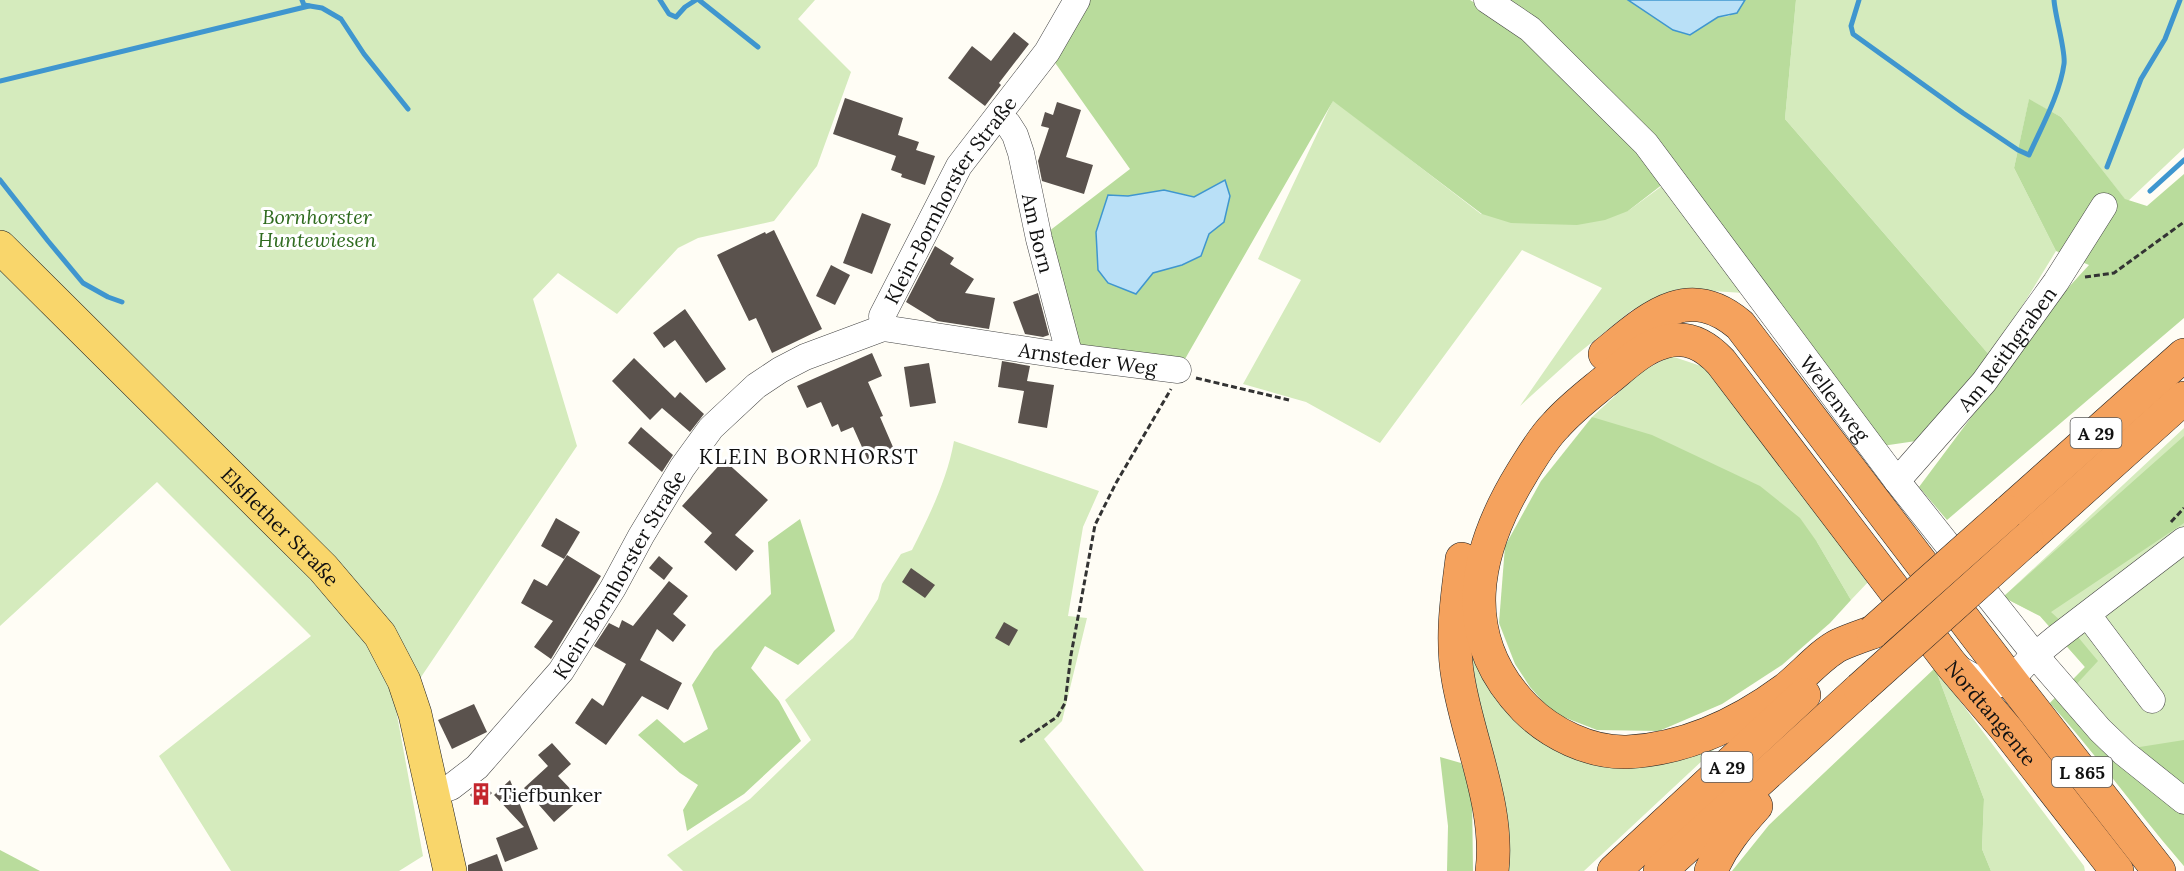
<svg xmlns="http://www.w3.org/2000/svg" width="2184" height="871" font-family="Lora,serif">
<rect width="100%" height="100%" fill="#fffdf5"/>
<g fill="#d5ebbd">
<polygon points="0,0 815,0 798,19 851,72 817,166 774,221 698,238 678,248 617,314 558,273 533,299 577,446 419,680 0,232"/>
<polygon points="1796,0 2184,0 2184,148 2127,202 2061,117 2029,100 2014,168 2056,251 1991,357 1785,119"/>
<polygon points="1333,100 1481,214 1628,211 1662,186 1744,293 1678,289 1632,310 1575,356 1520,406 1602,288 1522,250 1380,443 1306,402 1243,384 1301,280 1258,259"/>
<polygon points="0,264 319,582 368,639 392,688 423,856 399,871 231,871 159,756 311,636 157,482 0,626"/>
<polygon points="1671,356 1707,368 1869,581 1851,600 1817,542 1592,417 1641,372"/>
<path d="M2184,428V866C2138,813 2097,755 2050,703L2085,667L2040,616L2003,597Z"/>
<path d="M954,441L1099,491L1083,527L1068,616L1087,618L1062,721L1044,739L1144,871H683L667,855L750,799L811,740L785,700L853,638L878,599L882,584L901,554L912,550C930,514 947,480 954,441Z"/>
<polygon points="1465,607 1488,681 1585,756 1749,717 1584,871 1500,871 1472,714"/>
<polygon points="1935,668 2084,866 2085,871 1991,871 1982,849 1984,799"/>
</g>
<g fill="#b9dc9c" fill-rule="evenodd">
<path d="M1086,0H1470L1526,34L1638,143L1663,184L1628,211L1605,220L1577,225L1511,223L1482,214L1333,101L1181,366L1072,350L1044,235L1130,169L1051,57ZM1225,180L1224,222L1209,234L1201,256L1182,265L1153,273L1096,232L1108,195L1128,196L1164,190L1194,197Z"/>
<polygon points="1500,0 1628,0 1673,30 1690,35 1718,17 1729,16 1745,0 1796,0 1785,119 1991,357 1916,441 1882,446 1752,268"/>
<polygon points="2029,99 2061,117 2125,199 2147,206 2184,174 2184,318 1947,520 1919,487 2067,289 2089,265 2056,251 2014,168"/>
<polygon points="1592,417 1652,435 1760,486 1800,518 1817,542 1851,600 1830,623 1782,665 1722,704 1659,731 1597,730 1553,713 1530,687 1515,664 1499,623 1505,546 1541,481"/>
<path d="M2184,436V523L2051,612L2078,637L2098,661L2072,689L2127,749L2184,740V866C2138,813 2097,755 2050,703L2085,667L2040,616L2003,597Z"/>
<polygon points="800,519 835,631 798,665 765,646 751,668 779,701 801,741 744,794 687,831 683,810 698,785 680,773 638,735 657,719 684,743 708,729 692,685 714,651 771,594 768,542"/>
<polygon points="1935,668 1984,799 1982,849 1991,871 1732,871 1769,825"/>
<polygon points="1440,757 1461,763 1472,795 1473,871 1447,871 1448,826"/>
<polygon points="0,850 40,871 0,871"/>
</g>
<g fill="#b9e0f7" stroke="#3f96cf" stroke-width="1.5">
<polygon points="1628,0 1745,0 1737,13 1718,17 1690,35 1673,30"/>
<polygon points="1225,180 1230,196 1224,222 1209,234 1201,256 1182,265 1153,273 1136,294 1108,283 1098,270 1096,232 1108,195 1128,196 1164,190 1194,197"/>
</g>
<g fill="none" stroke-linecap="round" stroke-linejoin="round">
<g stroke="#3f96cf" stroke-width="5">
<polyline points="302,0 304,5 322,8 341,19 364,54 408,109"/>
<polyline points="660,0 669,14 676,17 685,7 696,0"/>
<polyline points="699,0 758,47"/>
<path d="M1859,0L1851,26L1853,34L1963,113L2018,150L2029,155C2041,128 2060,94 2064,64C2066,52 2055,16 2054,0"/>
<polyline points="0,81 309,6"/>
<polyline points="2107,167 2141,79 2165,39 2180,0"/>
<polyline points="0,180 48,241 83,283 108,297 122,302"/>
<polyline points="2150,191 2184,160"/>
</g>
</g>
<g fill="#5a524d">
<polygon points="1014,32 1029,44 999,83 1001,85 985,106 948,78 972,46 991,61"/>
<polygon points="845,98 903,118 898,135 919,142 916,150 935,156 925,185 901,177 902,174 891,170 896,156 833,134"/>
<polygon points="1057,102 1081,110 1066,157 1093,165 1084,194 1042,181 1038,161 1049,128 1041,126 1045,112 1053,115"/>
<polygon points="862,213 891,224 872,274 843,263"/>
<polygon points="774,230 822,329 772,353 756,318 749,321 717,255 765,232 766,234"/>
<polygon points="935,246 954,258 950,264 974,279 965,293 995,298 989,329 937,321 906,302"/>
<polygon points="831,265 850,275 835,305 816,296"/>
<polygon points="1038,293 1049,335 1043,337 1025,334 1013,302"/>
<polygon points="685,309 726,369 706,383 675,340 664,348 653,333"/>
<polygon points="872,353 882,376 868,382 883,416 880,417 896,454 870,465 853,427 841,432 838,424 832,427 821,402 807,408 797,386"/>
<polygon points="634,358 675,398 680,392 704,414 690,432 662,408 650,420 612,381"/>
<polygon points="1002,361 1030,366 1027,381 1054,385 1047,428 1018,423 1024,391 998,387"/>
<polygon points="929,363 936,403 910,407 904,367"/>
<polygon points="641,427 673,455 662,472 628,443"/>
<polygon points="724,460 768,500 735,535 754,551 736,571 704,542 712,533 682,506"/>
<polygon points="556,518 580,532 564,559 541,546"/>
<polygon points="567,555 601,576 551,659 534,647 553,621 521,603 534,579 547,586"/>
<polygon points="659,556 673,568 664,580 649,568"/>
<polygon points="911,568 935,585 925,598 902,582"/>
<polygon points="669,581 688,596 673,614 686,625 673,642 657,629 640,660 682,683 668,710 642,696 606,745 575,723 592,698 603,706 626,664 594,646 609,623 619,628 622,620 633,626"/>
<polygon points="1004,622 1018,630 1009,646 995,638"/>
<polygon points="474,704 487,732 452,749 438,720"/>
<polygon points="552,743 571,764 558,776 580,799 554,822 524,788 548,766 538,755"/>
<polygon points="510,780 538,849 505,862 496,838 524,827 494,795"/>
<polygon points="482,784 492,793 480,805 470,795"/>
<polygon points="497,854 503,871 468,871 468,865"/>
</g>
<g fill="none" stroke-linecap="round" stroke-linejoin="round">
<g stroke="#444" stroke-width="27">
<g id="minor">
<path id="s1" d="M1487,0L1530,29L1646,144L1897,481L2035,655L2100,730L2124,753L2184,801"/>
<path id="s2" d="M999,116L1008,124L1015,135L1021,153L1039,239L1068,349L1067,356"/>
<path id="s3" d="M883,328L882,316L959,166L1047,52L1077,0"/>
<path id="s4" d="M1897,481L1984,382L2056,282L2104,206"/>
<polyline points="2088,615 2152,700"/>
<polyline points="1958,668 1983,682 1996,685 2008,683 2028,661 2056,638 2184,540"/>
<path id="s5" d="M434,793L451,787L477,767L561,671L613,588L641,536L682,468L711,428L756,386L780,370L805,357L883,328L1067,356L1178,370"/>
</g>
</g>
<g stroke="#222" stroke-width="34">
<g id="major">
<path id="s6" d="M0,247L323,568L380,635L404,681L415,714L450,871"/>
</g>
</g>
<g stroke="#222" stroke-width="34">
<g id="highway">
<path d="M1605,354C1648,319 1687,280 1740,325L2011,681L2159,871"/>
<polyline points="2008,512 2184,355"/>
<polyline points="2027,539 2184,398"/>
<path d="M1462,559C1457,598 1451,638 1458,678C1468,740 1500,807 1492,871"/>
<path id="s7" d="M1873,632C1862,636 1850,640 1839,645C1821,654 1803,676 1786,689C1740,723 1685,749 1627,752C1590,753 1551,734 1525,708C1455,636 1474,551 1522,473C1532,457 1542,439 1556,425C1570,409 1587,396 1604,382C1622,368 1641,348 1664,342C1687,335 1705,345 1721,362L1950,663L2007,730L2117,871"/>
<polyline points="1614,871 1804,695"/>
<polyline points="1660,871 1860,689"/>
<path d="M1711,871C1721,846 1738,826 1756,806"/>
</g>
</g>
<g stroke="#333" stroke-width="3" stroke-dasharray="6 3" stroke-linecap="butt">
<polyline points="2085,277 2114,273 2184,222"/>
<polyline points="1196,378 1289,400"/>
<polyline points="2171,522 2184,508"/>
<polyline points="1020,742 1057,717 1065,703 1071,655 1095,525 1116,483 1171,389"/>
</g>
<use href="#minor" stroke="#fff" stroke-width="26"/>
<use href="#major" stroke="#f9d66b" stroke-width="33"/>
<use href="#highway" stroke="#f5a25d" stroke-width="33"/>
<g stroke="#222" stroke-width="34" stroke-linecap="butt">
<g id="highway-bridge">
<polyline points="1873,632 2008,512"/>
<polyline points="1860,689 2027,539"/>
</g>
</g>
<use href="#highway-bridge" stroke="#f5a25d" stroke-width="33"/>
</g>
<defs>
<g id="building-bare" transform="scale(1.8)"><path d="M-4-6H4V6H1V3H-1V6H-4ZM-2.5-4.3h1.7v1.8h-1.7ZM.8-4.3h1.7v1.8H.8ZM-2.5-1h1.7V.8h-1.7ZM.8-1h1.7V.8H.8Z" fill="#c4262e" stroke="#fff" stroke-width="2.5" paint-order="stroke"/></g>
</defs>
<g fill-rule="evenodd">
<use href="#building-bare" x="481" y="794"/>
</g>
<g text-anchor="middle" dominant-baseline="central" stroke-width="6" stroke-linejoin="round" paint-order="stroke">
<g fill="#fff" stroke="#585858" stroke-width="1.5">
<rect x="2070.5" y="418" width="51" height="30" rx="4.5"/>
<rect x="1701.5" y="752" width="51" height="30" rx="4.5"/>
<rect x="2052" y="757" width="60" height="30" rx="4.5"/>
</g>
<g font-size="18" font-weight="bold" fill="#111">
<text x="2096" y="433">A 29</text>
<text x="1727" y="767">A 29</text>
<text x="2082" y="772">L 865</text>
</g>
<g font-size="20" fill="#111" stroke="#fff">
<text stroke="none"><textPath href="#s3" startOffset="147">Klein-Bornhorster Straße</textPath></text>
<text stroke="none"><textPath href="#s2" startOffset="126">Am Born</textPath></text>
<text stroke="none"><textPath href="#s4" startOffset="172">Am Reithgraben</textPath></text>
<text stroke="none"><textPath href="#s5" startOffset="873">Arnsteder Weg</textPath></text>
<text stroke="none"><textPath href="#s1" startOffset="532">Wellenweg</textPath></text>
<text stroke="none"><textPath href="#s6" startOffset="396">Elsflether Straße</textPath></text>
<text stroke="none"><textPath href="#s5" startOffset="291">Klein-Bornhorster Straße</textPath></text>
<text stroke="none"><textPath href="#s7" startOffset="1352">Nordtangente</textPath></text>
</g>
<g font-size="20" font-style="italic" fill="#2f6b1f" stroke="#fff">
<text x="317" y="216">Bornhorster<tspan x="317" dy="23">Huntewiesen</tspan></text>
</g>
<g font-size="20" fill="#111" stroke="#fff" text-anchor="start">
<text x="499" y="794">Tiefbunker</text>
</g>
<g font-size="21" letter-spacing="1.5" fill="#111" stroke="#fff">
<text x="809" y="456">KLEIN BORNHORST</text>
</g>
</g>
</svg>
